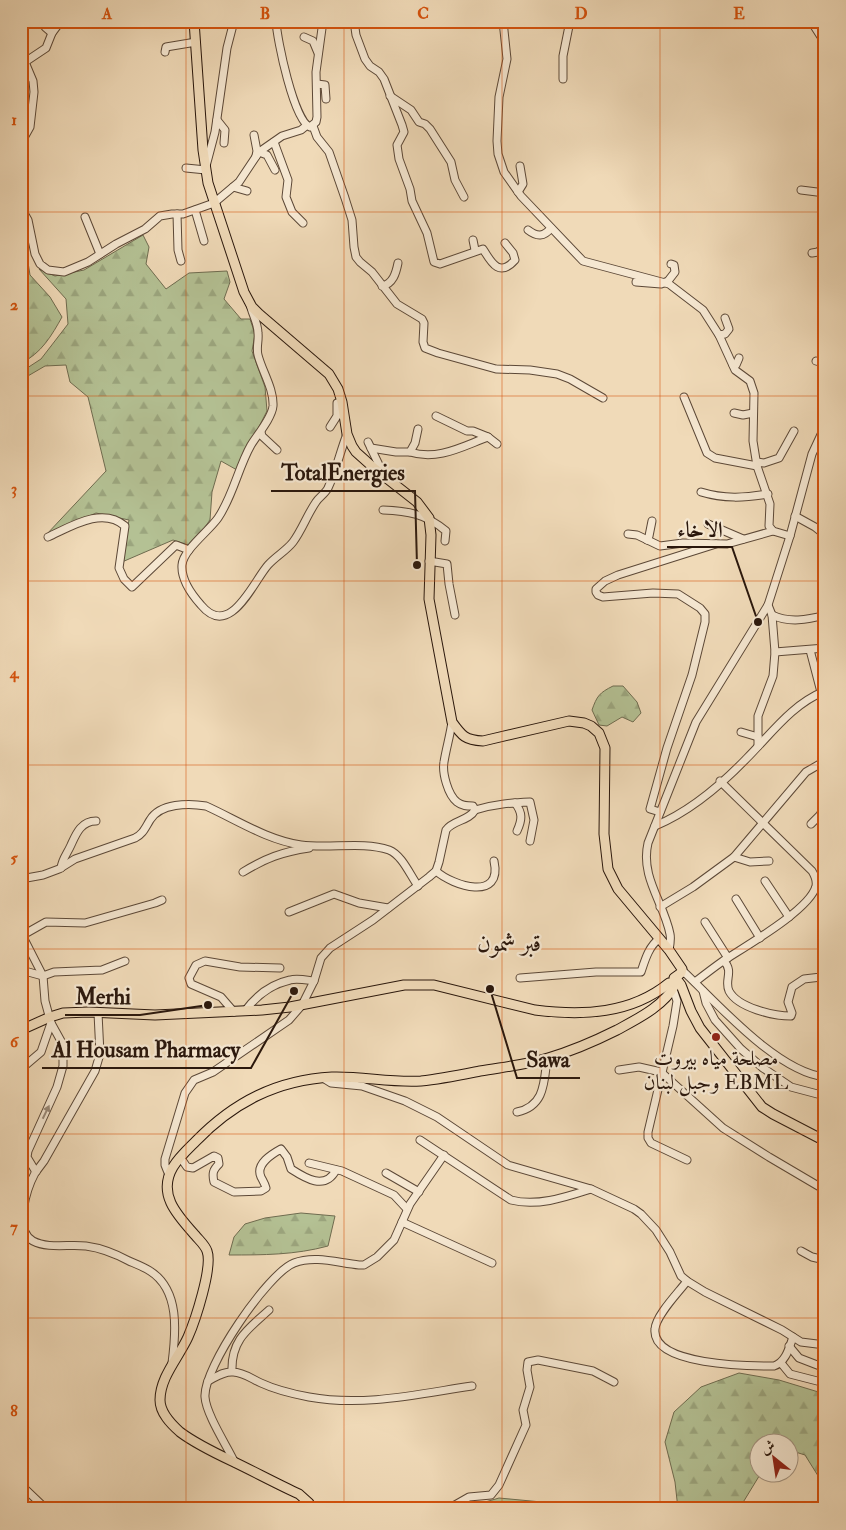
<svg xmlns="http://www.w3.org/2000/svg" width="846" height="1530" font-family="'IM FELL Double Pica',Amiri,serif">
<defs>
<pattern id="forest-firs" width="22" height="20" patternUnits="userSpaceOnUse" patternTransform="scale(1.25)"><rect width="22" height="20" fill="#b4c194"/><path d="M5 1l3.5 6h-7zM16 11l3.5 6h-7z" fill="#9ba57e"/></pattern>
</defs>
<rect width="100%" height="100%" fill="#f0dab8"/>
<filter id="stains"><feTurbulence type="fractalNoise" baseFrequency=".004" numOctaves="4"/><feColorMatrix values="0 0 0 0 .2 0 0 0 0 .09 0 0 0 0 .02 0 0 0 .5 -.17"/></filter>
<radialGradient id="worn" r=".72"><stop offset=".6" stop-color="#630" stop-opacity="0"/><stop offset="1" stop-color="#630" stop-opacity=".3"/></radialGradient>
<g fill="url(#forest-firs)" stroke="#6f6c50">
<path d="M21,218L30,275L50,297L62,317C52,335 41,354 21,363Z"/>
<polygon points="143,235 149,247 146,264 166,289 189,273 227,271 230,282 224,299 241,319 250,319 255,334 252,351 265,387 267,411 237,470 221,461 212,492 210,520 191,546 173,540 122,562 129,520 96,513 46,535 106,471 88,397 70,382 66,365 45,366 21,380 21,372 41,359 68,324 66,299 39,269 55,276 84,270"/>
<path d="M613,686H623L637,702L641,713L633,722L622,717L607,726L599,725L592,710C597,696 599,693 613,686Z"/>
<path d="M301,1213L335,1216L328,1246C295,1255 263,1255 229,1255L234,1237L245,1224L265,1218Z"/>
<polygon points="739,1373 779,1380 825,1394 825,1487 805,1455 789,1450 788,1442 758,1442 758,1472 761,1473 739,1509 678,1509 675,1482 665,1442 674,1412 701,1387"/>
<polygon points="499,1498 563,1504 566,1509 461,1509"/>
</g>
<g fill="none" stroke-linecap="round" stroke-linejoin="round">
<g stroke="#5c4837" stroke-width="9">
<g id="minor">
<polyline points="43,21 45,27 52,33"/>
<path d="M276,21C277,40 294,121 310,127L316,122L317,117L316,72L323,21"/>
<path d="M354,21L356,35L365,59L370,66L379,72L384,79L402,125L404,132L397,145L399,159L410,189L412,201L427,233L434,262L440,264L483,249C491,262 499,278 515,260L513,253L505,243"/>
<polyline points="503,21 507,59 499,97 497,141 498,154 504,172 521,196 583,261 669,284 703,310 719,335 735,370 750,381 754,393 753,441 757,466 770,504 769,526 773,531 790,536"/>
<polyline points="811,21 825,43"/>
<polyline points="304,37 313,41 318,53"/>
<polyline points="165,52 166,47 196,42"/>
<polyline points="563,79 563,56 570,21"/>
<polyline points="317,84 325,85 326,99"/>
<polyline points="390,96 411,110 419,122 425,124 430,129 451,162 455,180 464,197"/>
<polyline points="217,120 225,130 224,143"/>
<polyline points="313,126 317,137 329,152 345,198 352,220 354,247 356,257 360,262 372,272 397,304 422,319 424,323 423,342 425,348 438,353 496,369 530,370 557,374 570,379 603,398"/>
<polyline points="254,135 257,151 256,156"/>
<polyline points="274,142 288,180 286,197 292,212 303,223"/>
<polyline points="21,143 30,127 34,92 33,81 25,62 46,48 52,33 61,21"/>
<polyline points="259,152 267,155 275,170"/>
<polyline points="206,166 215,132 227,48 234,21"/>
<polyline points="186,168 206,170"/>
<polyline points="233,187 247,191"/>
<polyline points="801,190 825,193"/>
<polyline points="518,192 523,184 520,166"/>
<polyline points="21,208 28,220 35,254 40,264 48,270 64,272 88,262 116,244 145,229 160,216 172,214 183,214 214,203 239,182 259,152 282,136 301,130 306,126"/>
<polyline points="195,210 204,241"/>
<polyline points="177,214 178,250 181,261"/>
<polyline points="85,217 100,254"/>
<path d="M528,230C537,237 544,237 551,228"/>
<polyline points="473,240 475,250"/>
<polyline points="812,253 818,252 825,246"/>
<polyline points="636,282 661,284 668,281 675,272 674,265 671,264"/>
<path d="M382,286C393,284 396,273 398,263"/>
<path d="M250,304C252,314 258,323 258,333C259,341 256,347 258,355C262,371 274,389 273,406C272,418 257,435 251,445C238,468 233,496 218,518C209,531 183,550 182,565C181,579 192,595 201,605C230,640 253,582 268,565C276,556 286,551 293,542C302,530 307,515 316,502C319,497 325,494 328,488C336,471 340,452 347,434"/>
<polyline points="825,333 822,336 825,340"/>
<polyline points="719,335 725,334 729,329 725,318"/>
<polyline points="816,361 820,362 825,358"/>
<polyline points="733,365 736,365 739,358"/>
<polyline points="684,397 707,453 715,458 757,466"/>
<polyline points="734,413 743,415 753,413"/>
<polyline points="436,416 467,431 473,431 488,437"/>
<polyline points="330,427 337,416 337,403 342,402"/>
<polyline points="261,432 262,436 277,450"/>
<polyline points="368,442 380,467 381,474"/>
<polyline points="371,448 396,452 410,452 415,443 418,429"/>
<path d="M410,452C438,461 463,446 488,437L497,444"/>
<polyline points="757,462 764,463 779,458 794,431"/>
<path d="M701,492C724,499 744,498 768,494"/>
<path d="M383,510C408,511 426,514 446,531L445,541"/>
<polyline points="795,516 815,527 825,535"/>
<polyline points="708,524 743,539"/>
<polyline points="628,534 637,535 660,546 683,543 727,544 773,531"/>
<path d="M48,537C70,527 102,506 125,526L119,568L124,579L132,587L176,545L189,550"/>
<polyline points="647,540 649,536 652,521"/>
<polyline points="429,561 447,564 449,584 455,615"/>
<path d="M772,615C789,623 807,620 825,615"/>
<polyline points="810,650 821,692"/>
<polyline points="775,652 825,648"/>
<path d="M452,722C450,736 446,749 444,762C442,773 448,795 457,802C462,806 467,806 473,806L475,810"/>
<polyline points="741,732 758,737"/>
<polyline points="758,746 758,716 773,676 775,652 772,615 768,605"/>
<path d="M515,803C523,813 522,820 517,831"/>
<polyline points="660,812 650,809 667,748 692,675 705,622 705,614 700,608 678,594 653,593 603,597 598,595 596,592 596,589 605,581 618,575 716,544"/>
<polyline points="811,824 820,815 825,805"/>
<path d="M655,826C689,812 721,785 747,758C771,734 792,704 825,691"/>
<polyline points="734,857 750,862 769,861"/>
<path d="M61,868C62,859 67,854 71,845C76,834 81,821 96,821"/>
<path d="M436,871C453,886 503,902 494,861"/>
<path d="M243,872C266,858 282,852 309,848"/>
<path d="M21,879L43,875L59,869L75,859L135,838C143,834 145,828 150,820C160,803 189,803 206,806C237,820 267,840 301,845C330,849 362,841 389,850C402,855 410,875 418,886"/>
<polyline points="765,881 789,917"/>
<polyline points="816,887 825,875"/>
<polyline points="736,899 760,938"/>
<polyline points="660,907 693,887 734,857 806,772 825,761"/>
<polyline points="289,912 334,894 359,903 388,908"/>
<polyline points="705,922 728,958"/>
<polyline points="21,933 43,976 45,1001 51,1023 61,1041 63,1054 63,1066 57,1087 28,1151 27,1157 36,1172"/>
<polyline points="23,935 46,922 85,923 155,903 162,900"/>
<path d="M669,950C670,945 671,939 670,934C664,903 640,877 648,843L696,722L768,605L790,536L812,454L825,426"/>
<path d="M724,961C734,972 724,980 729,991C738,1008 774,1016 791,1016L792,1013L788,1002L792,987L804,979L821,977L825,974"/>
<polyline points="21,970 43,976 54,972 102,970 125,961"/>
<path d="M683,971C717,1003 777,1072 825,1077"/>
<path d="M520,978L596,972H641C645,960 649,946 659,939"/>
<path d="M695,982C704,975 713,968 723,961C744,947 810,910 816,886C817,881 815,876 812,871L720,781"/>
<polyline points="673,989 677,1001 673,1026 648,1132 648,1138 651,1143 687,1160"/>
<polyline points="703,991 706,1003 715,1020 741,1049 763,1068 791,1087 825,1096"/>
<path d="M245,1011C256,996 272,984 290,980C297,978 306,980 314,981"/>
<polyline points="234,1012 221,997 191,984 189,978 196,965 205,961 240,967 280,968"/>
<path d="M98,1013L100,1054L95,1071L44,1161C41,1165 38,1169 35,1173C27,1188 13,1230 33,1241C48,1249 69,1244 86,1246C101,1248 116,1254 129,1261C136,1264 144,1267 150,1271C180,1290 176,1332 172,1363"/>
<polyline points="21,1069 41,1052 51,1023"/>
<polyline points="619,1070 639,1067 661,1072 723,1128 769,1157 825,1190"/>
<polyline points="323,1078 331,1083 362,1086 405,1101 437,1117 508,1165 591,1189 634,1209 641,1214 656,1230 670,1252 681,1276 687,1281 705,1292 782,1330 801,1342 825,1345"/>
<path d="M517,1112C545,1106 544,1082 547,1059"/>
<path d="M420,1140L511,1200C537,1207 566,1197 591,1189"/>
<path d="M180,1157L187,1167L193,1168L214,1156L218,1158L219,1164C213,1170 212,1173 214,1182L234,1192L261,1191L266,1188C265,1184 263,1181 261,1177C255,1164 272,1154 281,1149L287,1157L291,1169C305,1178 325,1191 336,1170"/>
<polyline points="309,1163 342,1171 394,1195 407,1209"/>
<polyline points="386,1173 419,1192"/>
<path d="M169,1175L165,1165V1159L185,1093L194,1080L213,1072L289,1020L302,1005L314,981L321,958L330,948L373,920L429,877L436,871L439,862L446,830C453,820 469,821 475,810C494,804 511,803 530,802L534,820L530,841"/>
<polyline points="402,1222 492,1263"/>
<polyline points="801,1251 812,1257 825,1260"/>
<path d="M687,1281C679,1292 656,1315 655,1329C651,1366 750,1366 774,1366C786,1362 789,1348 793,1337"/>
<polyline points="789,1346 799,1358 825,1368"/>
<polyline points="781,1363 790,1374 825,1383"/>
<path d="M232,1371C231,1340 248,1329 269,1310"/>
<path d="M208,1381C216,1377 224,1371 233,1372C243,1372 252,1379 261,1383C276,1390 293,1394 309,1397C364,1407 418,1394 472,1386"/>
<path d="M235,1463C227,1446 206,1414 205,1397C203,1368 268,1273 294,1263C315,1255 338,1263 359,1265H364L377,1257L394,1240L410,1204L444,1155"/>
<polyline points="21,1485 43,1506 55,1509"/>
<polyline points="448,1509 469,1497 491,1495 499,1485 526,1425 523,1410 530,1387 527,1370 528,1362 538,1360 593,1371 614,1382"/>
</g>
</g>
<g stroke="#2a170c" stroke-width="11">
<g id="major">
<path d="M194,21L203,150L208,183L244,292L252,307L259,314L329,374L338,389L342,402L347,434L352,446L356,452L375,469L417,502L429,518L431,535L429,599L452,722C462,736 465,740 483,741L569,721L584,723L591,726L599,733L605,748L604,834L608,869L618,889L669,950L682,969L681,973L674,978"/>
<polyline points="678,981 681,985 691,1011 700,1028 762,1107 773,1114 825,1141"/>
<path d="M21,1030L50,1017L63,1013L89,1012L155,1015L262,1010L290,1007L404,985H434L535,1010C583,1016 631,1014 669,983"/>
<path d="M311,1509L309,1503L299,1494C277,1484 255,1472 232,1461C215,1453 196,1444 180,1432C171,1424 160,1413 160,1400C160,1377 179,1357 188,1337C195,1321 213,1267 207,1251C205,1245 199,1240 195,1235C177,1215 157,1194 173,1167C179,1157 188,1149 196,1141C234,1102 277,1080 332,1077C362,1076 391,1083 421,1081C441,1079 460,1075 480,1071C503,1067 526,1065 548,1058C572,1051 595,1041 617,1030C637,1019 664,1006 675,985"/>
</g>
</g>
<use href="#minor" stroke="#f5e7d1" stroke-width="7"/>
<use href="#major" stroke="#f0dab8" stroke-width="9"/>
</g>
<defs><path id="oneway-solid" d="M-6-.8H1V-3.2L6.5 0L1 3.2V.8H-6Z" transform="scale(1.25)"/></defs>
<use fill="#9a8978" href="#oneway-solid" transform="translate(46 1112) rotate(-64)"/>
<path fill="none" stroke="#d5520c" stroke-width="1" stroke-opacity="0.55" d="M186,21V1509M344,21V1509M502,21V1509M660,21V1509M21,212H825M21,396H825M21,581H825M21,765H825M21,949H825M21,1134H825M21,1318H825"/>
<circle fill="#8f2418" stroke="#f5e7d1" stroke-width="2" cx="716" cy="1037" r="5"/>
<g text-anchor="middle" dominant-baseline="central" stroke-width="4.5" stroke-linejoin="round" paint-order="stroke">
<g font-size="21" fill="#2a170c" stroke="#f5e7d1">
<text x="716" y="1058">مصلحة مياه بيروت<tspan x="716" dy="24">وجبل لبنان EBML</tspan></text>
</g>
<g font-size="24" fill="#2a170c" stroke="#f5e7d1">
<text x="509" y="943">قبر شمون</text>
</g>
</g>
<path fill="none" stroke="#2a170c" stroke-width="2" d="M417 565L415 491H271M758 622L732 547H667M208 1005L140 1015H65M294 991L251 1068H42M490 989L517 1078H580"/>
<g fill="#2a170c" stroke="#f5e7d1" stroke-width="2">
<circle cx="417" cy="565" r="5"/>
<circle cx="758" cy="622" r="5"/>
<circle cx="208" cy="1005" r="5"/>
<circle cx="294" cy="991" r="5"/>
<circle cx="490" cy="989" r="5"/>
</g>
<g font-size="22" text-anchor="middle" font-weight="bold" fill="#2a170c" stroke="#f5e7d1" stroke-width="4.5" stroke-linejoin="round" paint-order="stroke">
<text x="343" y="480">TotalEnergies</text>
<text x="700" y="537">الاخاء</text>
<text x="103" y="1004">Merhi</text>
<text x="146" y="1057">Al Housam Pharmacy</text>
<text x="548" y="1067">Sawa</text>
</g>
<rect width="846" height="1530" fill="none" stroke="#f0dab8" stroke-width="55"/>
<g transform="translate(774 1458) rotate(330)"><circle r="24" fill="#f5e7d1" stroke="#a49482"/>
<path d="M0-4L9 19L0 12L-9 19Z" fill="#8f2418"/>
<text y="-8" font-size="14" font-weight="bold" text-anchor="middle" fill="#2a170c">ش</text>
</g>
<rect x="28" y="28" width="790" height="1474" fill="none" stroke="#d5520c" stroke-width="2"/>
<g font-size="16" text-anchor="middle" font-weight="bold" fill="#d5520c">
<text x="107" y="19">A</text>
<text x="265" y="19">B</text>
<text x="423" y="19">C</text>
<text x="581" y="19">D</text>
<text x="739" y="19">E</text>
<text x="14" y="125">1</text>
<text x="14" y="310">2</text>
<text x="14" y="494">3</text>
<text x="14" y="678">4</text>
<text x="14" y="863">5</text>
<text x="14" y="1047">6</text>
<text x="14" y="1232">7</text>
<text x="14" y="1416">8</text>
</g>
<rect width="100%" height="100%" filter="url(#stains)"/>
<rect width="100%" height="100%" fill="url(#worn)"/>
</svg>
